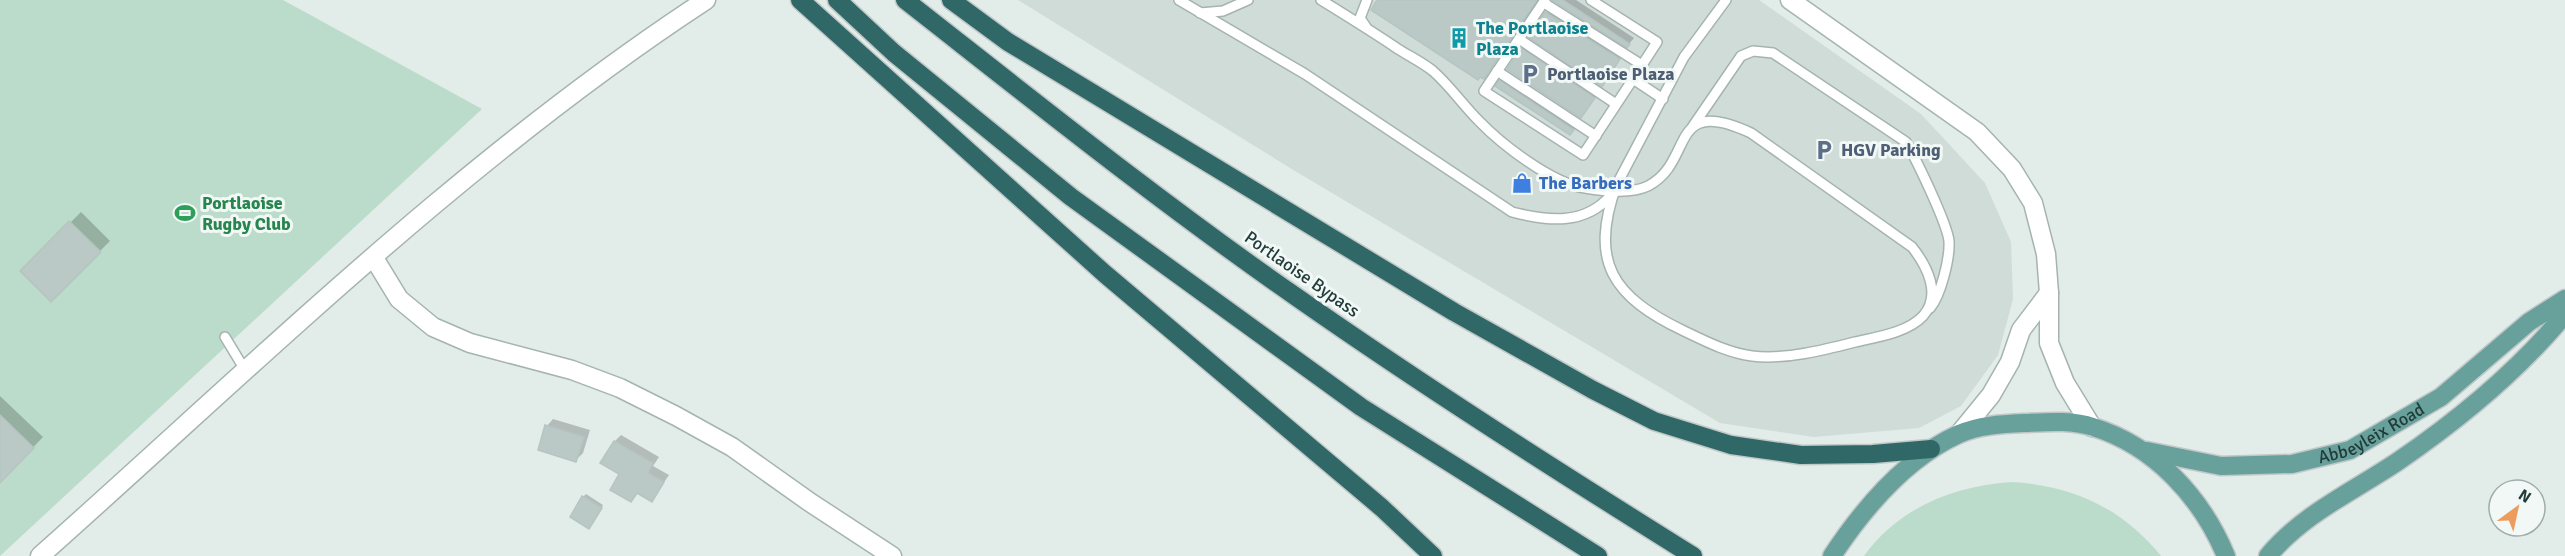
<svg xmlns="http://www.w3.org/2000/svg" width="2565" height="556" font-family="Signika,sans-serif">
<rect width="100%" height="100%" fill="#e2ece9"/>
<polygon fill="#d0dcd8" points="1018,0 1759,0 1921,114 1985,183 2011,242 2013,299 1998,355 1961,406 1919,428 1814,437 1720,423 1295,171"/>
<g fill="#bbdcca">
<polygon points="0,0 283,0 482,109 0,556"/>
<path d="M2011,482C2072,485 2122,508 2161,556H1864C1898,508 1954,486 2011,482Z"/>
</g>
<g fill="#0003">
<polygon points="1379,0 1539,0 1484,77"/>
<polygon points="1555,0 1576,0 1634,38 1627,46"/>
<polygon points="1549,10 1622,55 1605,82 1530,37"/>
<polygon points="1525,46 1597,94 1584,113 1522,49"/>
<polygon points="1503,78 1576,126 1573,130 1500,81"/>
<polygon points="81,212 110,241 51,300 22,271"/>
<polygon points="0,396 43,437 0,482"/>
<polygon points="553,419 590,430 583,453 576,460 547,426"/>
<polygon points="621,435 659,457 653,466 669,475 652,500 638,493 631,501 621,473 615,441"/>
<polygon points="586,494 603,505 592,524 583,497"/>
</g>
<g fill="#bac9c6" stroke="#b5c5c1" stroke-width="1.5">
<polygon points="1377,0 1537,0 1484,79 1480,77 1478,80 1371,10"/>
<polygon points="1552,0 1563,0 1630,44 1627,48"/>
<polygon points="1545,12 1620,59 1602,87 1528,37"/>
<polygon points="1521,48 1595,98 1581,118 1507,69"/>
<polygon points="1499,80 1574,130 1570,135 1495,86"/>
<polygon points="69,221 101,252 51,302 20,271"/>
<polygon points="0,415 34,448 0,483"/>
<polygon points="545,425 584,437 576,462 538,450"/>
<polygon points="614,441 653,463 648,473 664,482 652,502 637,493 631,502 610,490 619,474 600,463"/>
<polygon points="582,496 602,508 589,529 570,517"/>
</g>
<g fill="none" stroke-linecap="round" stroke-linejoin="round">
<g stroke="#a5b4b1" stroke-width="12">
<g id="service">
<path d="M1179,0L1305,74L1512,212C1547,221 1585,226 1611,195"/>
<path d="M1321,0C1347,16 1373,32 1398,49C1409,56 1422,62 1433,71C1450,86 1463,105 1479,121C1502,145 1553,184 1585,188C1603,191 1632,194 1648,186C1695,162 1667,94 1751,133L1912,247C1927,266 1942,295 1923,316C1907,333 1876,337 1855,342C1824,350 1785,360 1752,356C1728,353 1705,341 1684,331C1613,297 1588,262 1617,184L1684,57L1726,0"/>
<polyline points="1545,0 1484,91 1583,155 1633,79 1663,99"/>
<polyline points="1591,0 1657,42 1633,79"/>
<polyline points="1544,3 1642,65"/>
<polyline points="1200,13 1223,11 1248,0"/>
<polyline points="1366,27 1360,18 1367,0"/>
<polyline points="1519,39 1616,104"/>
<polyline points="1497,71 1596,136"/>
<path d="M1693,126L1741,56L1753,51L1773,53L1906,142C1916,159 1947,223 1949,241C1950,258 1941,295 1930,308"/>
<polyline points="225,337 245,370"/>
</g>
</g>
<g stroke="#a5b4b1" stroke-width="21">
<g id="minor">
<polyline points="1790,0 1977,132 2012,169 2033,203 2046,254 2049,293 2049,343 2065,383 2092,427"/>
<polyline points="374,258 399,299 433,327 470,343 572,370 620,388 676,416 732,447 811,503 892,556"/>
<polyline points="1960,433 1991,395 2010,362 2021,330 2049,293"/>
<path d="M40,556C256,364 463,159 706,0"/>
</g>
</g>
<g stroke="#c1c8c8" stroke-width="21">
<g id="primary">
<path id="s1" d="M2147,451L2221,466L2292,464L2350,450L2441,397L2529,322L2565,299"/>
<path d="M1832,556C1863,509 1906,458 1959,434C1979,425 2003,424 2025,423C2047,422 2072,420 2093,427C2155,446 2202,498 2226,556"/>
<path d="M2268,556C2303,514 2352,492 2397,462C2457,421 2518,371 2565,314"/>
</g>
</g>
<g stroke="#c1c8c8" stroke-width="21">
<g id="motorway">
<polyline points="800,0 1105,274 1382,508 1433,556"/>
<polyline points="837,0 894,53 1071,197 1361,407 1598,556"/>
<path d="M905,0C1034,101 1161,203 1295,296C1425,387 1559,472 1693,556"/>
<polyline points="951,0 1008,42 1454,312 1593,390 1654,421 1731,445 1801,455 1873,454 1931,449"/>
</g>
</g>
<use href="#service" stroke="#fff" stroke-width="9"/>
<use href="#minor" stroke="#fff" stroke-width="18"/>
<use href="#primary" stroke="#68a09c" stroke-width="18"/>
<use href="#motorway" stroke="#2f6866" stroke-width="18"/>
</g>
<defs>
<g id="building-bare" transform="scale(1.62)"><path d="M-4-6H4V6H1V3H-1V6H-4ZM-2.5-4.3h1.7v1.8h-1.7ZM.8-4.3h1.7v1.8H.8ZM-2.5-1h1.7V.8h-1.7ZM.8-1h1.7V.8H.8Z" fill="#0f9aa8" stroke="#f2f8f6" stroke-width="2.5" paint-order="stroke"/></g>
<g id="parking-bare" transform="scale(1.62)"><path d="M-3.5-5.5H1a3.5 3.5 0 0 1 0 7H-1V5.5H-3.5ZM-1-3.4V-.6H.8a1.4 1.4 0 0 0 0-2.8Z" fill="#5c6f8a" stroke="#f2f8f6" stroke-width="2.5" paint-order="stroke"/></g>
<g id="shop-bare" transform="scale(1.62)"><path d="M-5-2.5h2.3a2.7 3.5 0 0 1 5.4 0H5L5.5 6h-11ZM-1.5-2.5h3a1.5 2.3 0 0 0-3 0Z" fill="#3f7fe0" stroke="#f2f8f6" stroke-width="2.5" paint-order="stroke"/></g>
<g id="stadium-bare" transform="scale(1.62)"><path d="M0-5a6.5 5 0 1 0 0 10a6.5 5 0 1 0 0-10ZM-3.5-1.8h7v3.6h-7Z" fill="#2e9e5b" stroke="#f2f8f6" stroke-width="2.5" paint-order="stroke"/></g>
</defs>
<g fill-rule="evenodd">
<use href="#building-bare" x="1459" y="38"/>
<use href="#parking-bare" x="1530" y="74"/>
<use href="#parking-bare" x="1824" y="150"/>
<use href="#shop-bare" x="1522" y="183"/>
<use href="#stadium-bare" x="185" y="213"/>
</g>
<g text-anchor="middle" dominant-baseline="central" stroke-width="6" stroke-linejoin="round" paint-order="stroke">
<g font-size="18" font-weight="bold" fill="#0d838f" stroke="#f2f8f6" text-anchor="start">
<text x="1476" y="28">The Portlaoise<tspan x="1476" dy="21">Plaza</tspan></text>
</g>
<g font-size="18" font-weight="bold" fill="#4e5e75" stroke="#f2f8f6" text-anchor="start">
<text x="1547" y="74">Portlaoise Plaza</text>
<text x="1841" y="150">HGV Parking</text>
</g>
<g font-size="18" font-weight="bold" fill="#366cbe" stroke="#f2f8f6" text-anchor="start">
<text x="1539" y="183">The Barbers</text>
</g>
<g font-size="18" font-weight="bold" fill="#27864d" stroke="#f2f8f6" text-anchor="start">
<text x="202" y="203">Portlaoise<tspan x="202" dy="21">Rugby Club</tspan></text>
</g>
<g font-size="18" fill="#223c3a" stroke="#f2f8f6">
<text transform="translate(1302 274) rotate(35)">Portlaoise Bypass</text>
<text stroke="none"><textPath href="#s1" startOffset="232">Abbeyleix Road</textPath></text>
</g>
</g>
<g transform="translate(2517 508) rotate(33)"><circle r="28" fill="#f2f8f6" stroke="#9fadab" stroke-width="1.5"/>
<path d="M0-4.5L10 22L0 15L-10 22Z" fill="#ee9b5e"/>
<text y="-9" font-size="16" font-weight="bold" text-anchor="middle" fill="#223c3a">N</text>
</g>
</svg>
